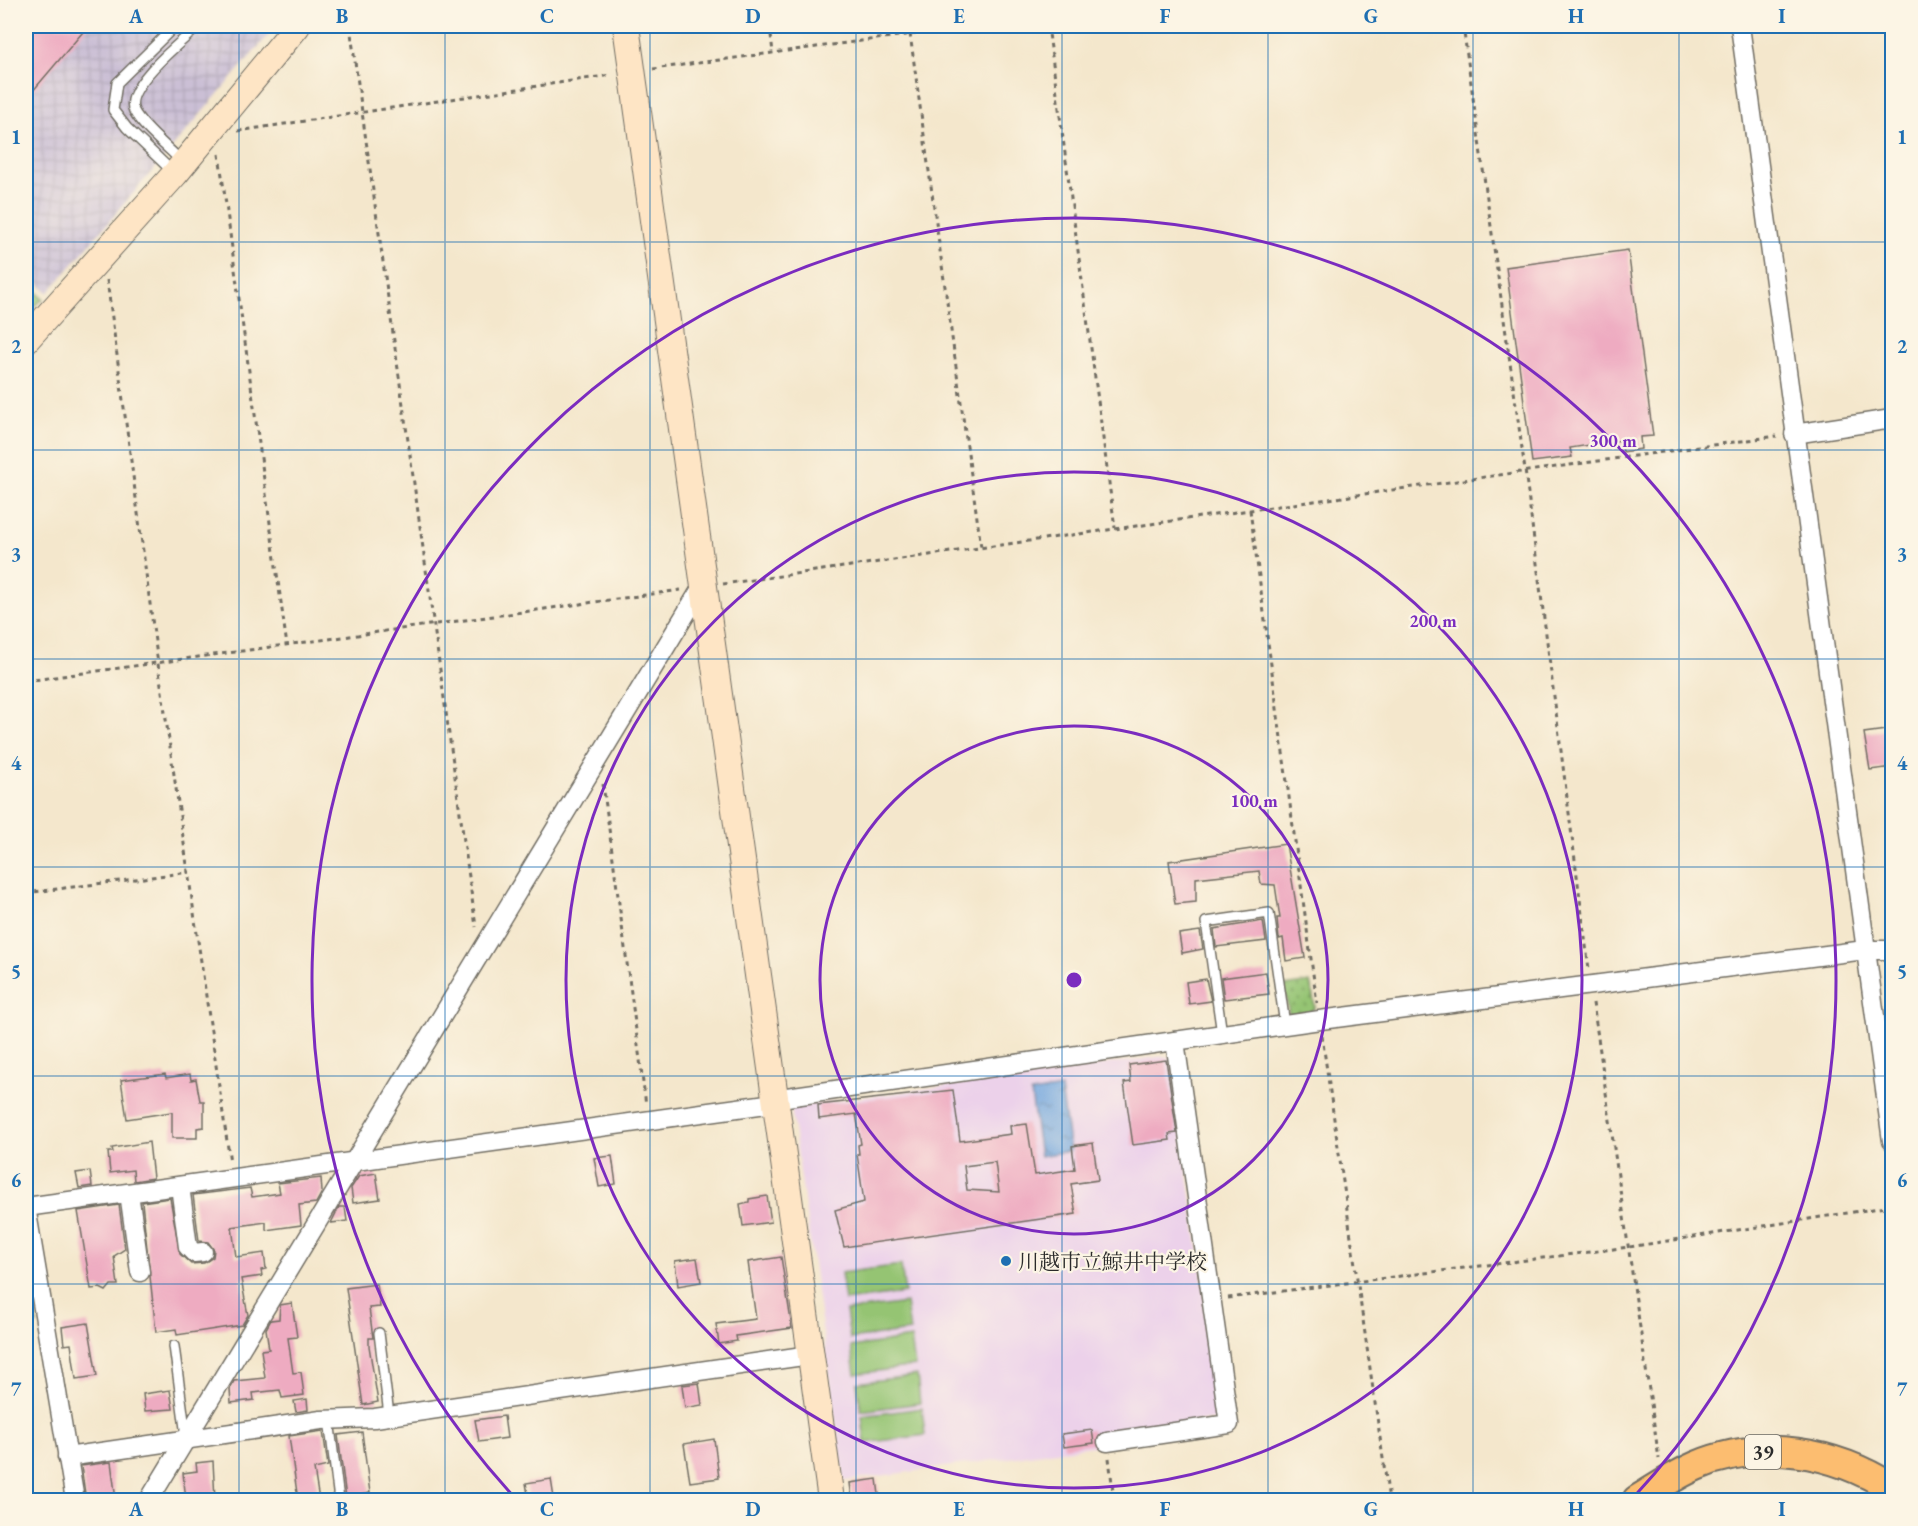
<svg xmlns="http://www.w3.org/2000/svg" width="1918" height="1526" font-family="'EB Garamond','Noto Serif JP',serif">
<defs>
<pattern id="industrial-grid" width="8" height="8" patternUnits="userSpaceOnUse" patternTransform="scale(1.5)"><rect width="8" height="8" fill="#cbbfd5"/><path d="M0 4h8M4 0v8" fill="none" stroke="#aea4b7"/></pattern>
<pattern id="forest-crowns" width="20" height="18" patternUnits="userSpaceOnUse" patternTransform="scale(1.5)"><rect width="20" height="18" fill="#78aa65"/><path d="M2 6a3 3 0 1 1 6 0M12 15a3 3 0 1 1 6 0" fill="none" stroke="#638b53"/></pattern>
<pattern id="park-dots" width="8" height="8" patternUnits="userSpaceOnUse" patternTransform="scale(1.5)"><rect width="8" height="8" fill="#95c473"/><path d="M2 2h.1M6 6h.1" fill="none" stroke="#7a9f5f" stroke-width="1.8" stroke-linecap="round"/></pattern>
<pattern id="water-ripples" width="26" height="14" patternUnits="userSpaceOnUse" patternTransform="scale(1.5)"><rect width="26" height="14" fill="#72a5de"/><path d="M2 4q2-2 4 0t4 0M15 11q2-2 4 0t4 0" fill="none" stroke="#5e87b4"/></pattern>
</defs>
<rect width="100%" height="100%" fill="#fcf5e5"/>
<filter id="ink" filterUnits="userSpaceOnUse"><feTurbulence type="fractalNoise" baseFrequency=".0167" numOctaves="2"/><feDisplacementMap in="SourceGraphic" scale="12" xChannelSelector="R" yChannelSelector="G"/><feConvolveMatrix kernelMatrix="1 2 1 2 8 2 1 2 1" color-interpolation-filters="sRGB"/></filter>
<filter id="wash" filterUnits="userSpaceOnUse"><feTurbulence type="fractalNoise" baseFrequency=".008" numOctaves="4" result="noise"/><feDisplacementMap in="SourceGraphic" scale="24" xChannelSelector="R" yChannelSelector="G"/><feGaussianBlur stdDeviation="1.35" result="paint"/><feColorMatrix in="noise" values="0 0 0 0 0 0 0 0 0 0 0 0 0 0 0 0 0 1.4 0 .05"/><feComposite in="paint" operator="in"/></filter>
<g filter="url(#wash)">
<rect width="100%" height="100%" fill="#f4e7cc"/>
<polygon fill="#ecd1ea" points="1165,1056 1172,1060 1221,1414 1218,1419 1099,1434 1100,1445 844,1481 791,1107"/>
<polygon fill="url(#industrial-grid)" points="26,26 276,26 48,293 26,270"/>
<g fill="#95c473" stroke="#60784f" stroke-width="1.5">
<polygon points="901,1265 905,1293 845,1301 841,1273"/>
<polygon points="906,1303 910,1331 850,1339 846,1311"/>
<polygon points="911,1338 915,1366 855,1374 851,1347"/>
<polygon points="917,1375 920,1403 861,1411 857,1383"/>
<polygon points="922,1408 925,1435 865,1443 862,1416"/>
</g>
<polygon fill="url(#forest-crowns)" stroke="#526a48" stroke-width="1.5" points="26,1241 37,1324 26,1329"/>
<g fill="url(#park-dots)" stroke="#60784f" stroke-width="1.5">
<polygon points="26,280 43,299 26,314"/>
<polygon points="1310,982 1315,1007 1307,1017 1290,1020 1284,986"/>
</g>
<polygon fill="url(#water-ripples)" stroke="#4e6884" stroke-width="1.5" points="1061,1088 1070,1151 1040,1156 1031,1093"/>
<g id="blocks">
<g fill="#eeabc1" fill-rule="evenodd">
<polygon points="26,26 88,26 26,99"/>
<polygon points="1628,250 1653,436 1640,437 1641,449 1623,452 1621,440 1570,448 1572,457 1532,462 1506,267"/>
<polygon points="1893,729 1893,767 1870,770 1864,733"/>
<polygon points="1286,844 1305,958 1286,961 1283,938 1279,939 1277,918 1280,918 1275,885 1261,884 1259,871 1196,878 1196,902 1175,904 1169,861"/>
<polygon points="1263,921 1266,941 1216,947 1214,929"/>
<polygon points="1200,931 1203,949 1182,953 1179,934"/>
<polygon points="1266,972 1269,994 1224,999 1221,978"/>
<polygon points="1206,979 1211,1001 1189,1004 1186,982"/>
<polygon points="1166,1060 1177,1133 1169,1134 1170,1140 1133,1145 1124,1083 1131,1082 1129,1065"/>
<polygon points="165,1074 166,1078 190,1074 191,1080 196,1079 200,1101 204,1101 204,1127 197,1128 197,1138 172,1138 172,1112 127,1119 121,1080"/>
<path d="M953,1090L960,1141L1011,1134L1010,1126L1027,1124L1035,1175L1075,1169L1072,1146L1093,1143L1098,1180L1071,1184L1076,1214L844,1247L835,1210L864,1202L857,1154H859L858,1145L861,1144L856,1114L819,1119L818,1105ZM995,1162L999,1192L967,1190L964,1166Z"/>
<polygon points="149,1142 153,1178 134,1181 133,1170 110,1173 108,1152 113,1152 112,1148"/>
<polygon points="612,1156 616,1184 599,1187 594,1158"/>
<polygon points="90,1171 92,1186 79,1188 76,1173"/>
<polygon points="376,1173 380,1199 353,1203 351,1188 359,1176"/>
<polygon points="321,1178 322,1192 316,1203 299,1205 301,1225 266,1230 266,1222 232,1227 236,1257 264,1253 266,1269 261,1270 262,1276 241,1279 248,1315 242,1325 177,1335 176,1329 156,1332 142,1202 170,1198 180,1254 191,1264 204,1263 213,1257 214,1250 208,1242 199,1241 193,1195 250,1188 252,1197 280,1193 278,1183"/>
<polygon points="767,1196 771,1222 743,1226 740,1204 749,1202 749,1199"/>
<polygon points="119,1205 125,1249 114,1256 118,1285 111,1285 106,1291 100,1288 91,1289 78,1211"/>
<polygon points="339,1207 345,1207 347,1221 331,1223"/>
<polygon points="781,1257 792,1328 736,1336 737,1341 719,1344 716,1324 756,1319 748,1262"/>
<polygon points="697,1258 701,1282 678,1286 675,1261"/>
<polygon points="377,1284 380,1307 369,1308 373,1338 369,1338 369,1346 378,1402 363,1405 346,1288"/>
<polygon points="292,1303 297,1337 288,1338 293,1373 301,1372 304,1395 282,1398 280,1390 253,1393 254,1400 231,1403 230,1389 234,1381 265,1378 261,1350 269,1349 266,1329 271,1320 279,1319 280,1305"/>
<polygon points="88,1323 97,1376 76,1379 71,1344 64,1345 62,1327"/>
<polygon points="699,1383 702,1405 685,1408 682,1385"/>
<polygon points="170,1390 173,1409 145,1411 143,1394"/>
<polygon points="307,1399 308,1410 296,1412 294,1401"/>
<polygon points="504,1416 507,1438 479,1442 475,1420"/>
<polygon points="1092,1430 1094,1443 1064,1447 1062,1434"/>
<polygon points="323,1431 328,1466 314,1469 319,1500 298,1500 289,1436"/>
<polygon points="362,1432 370,1493 346,1498 338,1435"/>
<polygon points="714,1439 719,1478 690,1482 684,1444"/>
<polygon points="213,1461 215,1500 186,1500 183,1473 197,1471 196,1463"/>
<polygon points="111,1462 116,1500 86,1500 81,1466"/>
<polygon points="551,1479 554,1498 529,1500 526,1483"/>
<polygon points="877,1479 879,1495 852,1499 850,1483"/>
</g>
</g>
</g>
<g filter="url(#ink)">
<use href="#blocks" fill-opacity="0" stroke="#716d63" stroke-width="1.5"/>
<g fill="none" stroke-linecap="round" stroke-linejoin="round">
<g stroke="#716d63" stroke-width="12">
<g id="lane">
<path d="M182,162C169,148 142,127 134,111C122,88 183,40 199,26"/>
<polyline points="173,172 127,128 113,110 117,83 175,26"/>
<polyline points="1222,1034 1206,922 1269,913 1285,1025"/>
<polyline points="379,1333 389,1415"/>
<polyline points="174,1346 186,1436"/>
<polyline points="329,1419 339,1500"/>
</g>
</g>
<g stroke="#716d63" stroke-width="21">
<g id="street">
<polyline points="1740,26 1892,1141"/>
<polyline points="1794,434 1892,419"/>
<polyline points="773,1099 1320,1020 1865,950 1892,950"/>
<polyline points="180,1186 188,1247 194,1253 203,1252"/>
<polyline points="129,1193 140,1272"/>
<polyline points="26,1207 774,1103"/>
<polyline points="26,1207 75,1500"/>
<polyline points="1107,1442 1229,1424 1175,1041"/>
<polyline points="67,1457 321,1420 375,1418 810,1355"/>
<polyline points="149,1500 702,587"/>
</g>
</g>
<g stroke="#716d63" stroke-width="28">
<g id="secondary">
<polyline points="626,26 831,1500"/>
<polyline points="26,340 175,174 297,26"/>
</g>
</g>
<g stroke="#716d63" stroke-width="32">
<path id="primary" d="M1637,1500C1657,1488 1675,1475 1696,1466C1762,1438 1834,1451 1892,1488"/>
</g>
<g stroke="#716d63" stroke-width="3" stroke-dasharray="4.5 4.5" stroke-linecap="butt">
<polyline points="350,26 476,927"/>
<polyline points="770,26 773,53"/>
<polyline points="1048,26 1115,528"/>
<polyline points="1463,26 1525,470 1589,969"/>
<polyline points="910,34 981,547"/>
<polyline points="653,69 973,26"/>
<polyline points="238,131 611,75"/>
<polyline points="219,154 287,646"/>
<polyline points="107,280 158,664 230,1162"/>
<polyline points="1250,510 1317,1003"/>
<polyline points="723,584 1777,436"/>
<polyline points="26,681 681,590"/>
<polyline points="603,784 646,1105"/>
<polyline points="26,893 190,872"/>
<polyline points="1593,1003 1659,1459"/>
<polyline points="1322,1036 1389,1500"/>
<polyline points="1228,1298 1629,1247 1892,1206"/>
<polyline points="1109,1458 1114,1500"/>
</g>
<use href="#lane" stroke="#fff" stroke-width="9"/>
<use href="#street" stroke="#fff" stroke-width="18"/>
<use href="#secondary" stroke="#fee5c5" stroke-width="26"/>
<use href="#primary" stroke="#fcbd6f" stroke-width="28"/>
</g>
</g>
<path fill="none" stroke="#1f6fb2" stroke-width="1.5" stroke-opacity="0.55" d="M239,26V1500M445,26V1500M650,26V1500M856,26V1500M1062,26V1500M1268,26V1500M1473,26V1500M1679,26V1500M26,242H1892M26,450H1892M26,659H1892M26,867H1892M26,1076H1892M26,1284H1892"/>
<g fill="none" stroke="#7b2cbf" stroke-width="3">
<circle cx="1074" cy="980" r="254"/>
<circle cx="1074" cy="980" r="508"/>
<path d="M517 1500A762 762 0 1 1 1631 1500"/>
</g>
<circle fill="#1f6fb2" stroke="#fcf5e5" stroke-width="2" cx="1006" cy="1261" r="6"/>
<g text-anchor="middle" dominant-baseline="central" stroke-width="4.5" stroke-linejoin="round" paint-order="stroke">
<rect fill="#fcf5e5" stroke="#6a6863" stroke-width="1.5" x="1745" y="1435" width="36" height="34" rx="4.5"/>
<g font-size="20" font-weight="bold" fill="#2b2b2b">
<text x="1763" y="1452">39</text>
</g>
<g font-size="21" fill="#2b2b2b" stroke="#fcf5e5" text-anchor="start">
<text x="1018" y="1261">川越市立鯨井中学校</text>
</g>
</g>
<circle cx="1074" cy="980" r="9" fill="#7b2cbf" stroke="#fcf5e5" stroke-width="3"/>
<g font-size="18" text-anchor="middle" font-weight="bold" fill="#7b2cbf" stroke="#fcf5e5" stroke-width="4.5" stroke-linejoin="round" paint-order="stroke">
<text x="1613" y="447">300 m</text>
<text x="1433" y="627">200 m</text>
<text x="1254" y="807">100 m</text>
</g>
<rect width="1918" height="1526" fill="none" stroke="#fcf5e5" stroke-width="66"/>
<rect x="33" y="33" width="1852" height="1460" fill="none" stroke="#1f6fb2" stroke-width="2"/>
<g font-size="20" text-anchor="middle" font-weight="bold" fill="#1f6fb2">
<text x="136" y="23">A</text>
<text x="342" y="23">B</text>
<text x="547" y="23">C</text>
<text x="753" y="23">D</text>
<text x="959" y="23">E</text>
<text x="1165" y="23">F</text>
<text x="1371" y="23">G</text>
<text x="1576" y="23">H</text>
<text x="1782" y="23">I</text>
<text x="16" y="144">1</text>
<text x="1902" y="144">1</text>
<text x="16" y="353">2</text>
<text x="1902" y="353">2</text>
<text x="16" y="561">3</text>
<text x="1902" y="561">3</text>
<text x="16" y="770">4</text>
<text x="1902" y="770">4</text>
<text x="16" y="978">5</text>
<text x="1902" y="978">5</text>
<text x="16" y="1187">6</text>
<text x="1902" y="1187">6</text>
<text x="16" y="1396">7</text>
<text x="1902" y="1396">7</text>
<text x="136" y="1516">A</text>
<text x="342" y="1516">B</text>
<text x="547" y="1516">C</text>
<text x="753" y="1516">D</text>
<text x="959" y="1516">E</text>
<text x="1165" y="1516">F</text>
<text x="1371" y="1516">G</text>
<text x="1576" y="1516">H</text>
<text x="1782" y="1516">I</text>
</g>
</svg>
